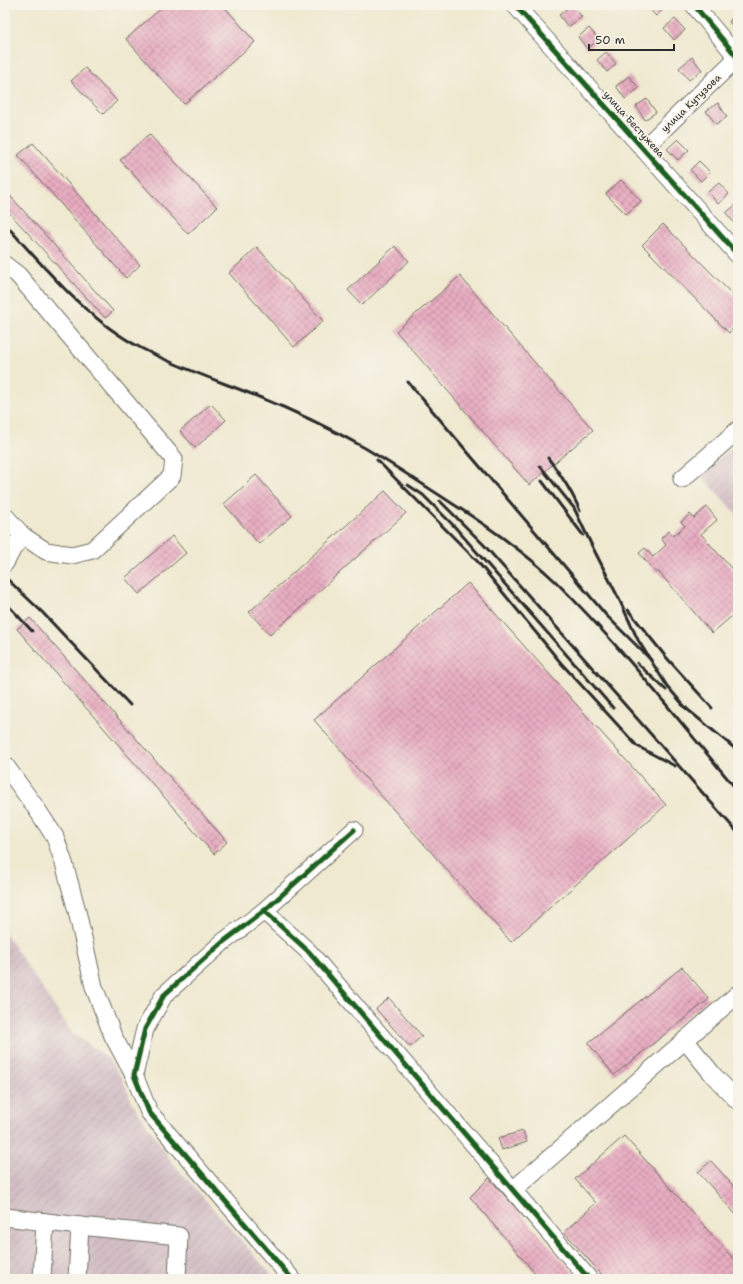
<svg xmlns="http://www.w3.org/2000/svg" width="743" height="1284" font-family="'Shantell Sans',sans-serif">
<defs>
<pattern id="industrial-furrows" width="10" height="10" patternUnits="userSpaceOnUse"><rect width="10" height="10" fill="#d2bec4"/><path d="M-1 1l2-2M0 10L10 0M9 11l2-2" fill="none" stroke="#b4a3a9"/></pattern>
<pattern id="building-cross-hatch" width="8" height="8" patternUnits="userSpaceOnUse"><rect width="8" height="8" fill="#e9adc2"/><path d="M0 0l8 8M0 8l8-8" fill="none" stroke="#bd8d9e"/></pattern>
</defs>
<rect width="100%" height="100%" fill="#f7f3e8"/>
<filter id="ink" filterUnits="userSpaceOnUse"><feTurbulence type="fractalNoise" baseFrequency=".025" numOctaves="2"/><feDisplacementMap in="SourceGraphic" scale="8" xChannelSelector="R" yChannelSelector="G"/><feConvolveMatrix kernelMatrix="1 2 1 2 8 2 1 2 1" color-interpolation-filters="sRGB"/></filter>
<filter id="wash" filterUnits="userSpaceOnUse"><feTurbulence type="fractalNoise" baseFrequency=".012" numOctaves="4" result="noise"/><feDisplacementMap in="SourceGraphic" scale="16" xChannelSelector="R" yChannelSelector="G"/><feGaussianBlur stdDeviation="0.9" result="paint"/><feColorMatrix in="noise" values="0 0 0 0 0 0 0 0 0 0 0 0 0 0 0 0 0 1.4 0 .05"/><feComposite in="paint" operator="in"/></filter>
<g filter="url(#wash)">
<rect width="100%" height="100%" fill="#efe9d0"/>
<g fill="url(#industrial-furrows)">
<polygon points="738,444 738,516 700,474"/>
<polygon points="5,933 72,1033 108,1058 122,1078 133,1104 172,1162 275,1279 5,1279"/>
</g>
<g id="blocks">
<g fill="url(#building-cross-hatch)">
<polygon points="165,5 223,5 255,42 184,104 126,39"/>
<polygon points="572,5 582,17 568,27 559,15"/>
<polygon points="646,5 668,5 656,16"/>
<polygon points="707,5 717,5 711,9"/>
<polygon points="738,12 738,32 729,22"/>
<polygon points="675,19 685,30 674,40 664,28"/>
<polygon points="589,28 599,40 587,49 578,37"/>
<polygon points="606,52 616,64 607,72 597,60"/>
<polygon points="692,57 702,70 689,80 679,68"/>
<polygon points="85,68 117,101 103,114 71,81"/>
<polygon points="629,76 639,88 625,99 616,86"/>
<polygon points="647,99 656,112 645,120 636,106"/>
<polygon points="718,103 727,117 716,124 706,111"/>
<polygon points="149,134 217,207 188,234 120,160"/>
<polygon points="678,139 689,150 678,160 667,149"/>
<polygon points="33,143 140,265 126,278 18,155"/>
<polygon points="699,161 710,172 701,181 690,170"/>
<polygon points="621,180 641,201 626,214 606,194"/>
<polygon points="719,183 729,194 718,204 708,192"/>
<polygon points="5,190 113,311 105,318 5,208"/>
<polygon points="738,203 738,224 736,225 726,213"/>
<polygon points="663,224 738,300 738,323 729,333 642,245"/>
<polygon points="395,246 409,261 362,305 348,290"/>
<polygon points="257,247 323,321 294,347 229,273"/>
<polygon points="460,276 593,430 529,485 396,331"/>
<polygon points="211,404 226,420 195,448 180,431"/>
<polygon points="256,475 292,516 259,544 224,504"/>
<polygon points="385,491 406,513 270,635 249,612"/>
<polygon points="707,507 717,520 701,534 738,576 738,611 712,633 658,571 656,573 639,553 645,548 653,557 666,545 661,538 669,531 673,536 685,526 681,522 690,514 694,518"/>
<polygon points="172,536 186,553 139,594 125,578"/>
<polygon points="468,583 666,805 511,942 314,720"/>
<polygon points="30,618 227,842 214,854 17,629"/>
<polygon points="682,967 709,999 614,1075 588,1043"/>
<polygon points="389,998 422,1036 410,1047 376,1009"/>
<polygon points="523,1131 527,1142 502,1150 498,1138"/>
<polygon points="624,1136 738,1264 738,1279 606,1279 564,1232 596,1203 575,1179"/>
<polygon points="711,1161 738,1191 738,1217 698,1172"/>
<polygon points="489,1178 579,1279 540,1279 470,1197"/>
</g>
</g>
</g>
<g filter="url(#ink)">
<use href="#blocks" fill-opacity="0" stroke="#706e65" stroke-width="1"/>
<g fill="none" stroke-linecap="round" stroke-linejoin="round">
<g stroke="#706e65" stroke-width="19">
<g id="minor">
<polyline points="515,5 738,255"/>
<polyline points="694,5 737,57"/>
<polyline points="644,148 738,57"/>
<polyline points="5,265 18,275 174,459 172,476 92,550 72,555 46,551 23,536 5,516"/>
<polyline points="682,479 738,430"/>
<polyline points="5,563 13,548 23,536"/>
<polyline points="5,765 36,808 55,837 64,863 77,911 94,987 113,1036 134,1075"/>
<polyline points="264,911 308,951 589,1279"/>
<polyline points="685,1040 714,1076 738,1101"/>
<polyline points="513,1190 738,994"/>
<polyline points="5,1217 80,1226 179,1236 177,1279"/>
<polyline points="42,1279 45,1222"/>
<polyline points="77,1279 80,1226"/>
<polyline points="292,1279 149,1112 134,1075 145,1029 164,995 223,942 264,911 354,830"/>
</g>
</g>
<use href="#minor" stroke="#fff" stroke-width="17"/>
<g stroke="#2b2b2b" stroke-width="3">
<path d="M5,224C45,268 87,320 141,348C177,367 216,380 254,395C292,410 330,428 365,448C395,466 424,485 453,504C489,527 524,551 555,581C621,646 678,720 738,791"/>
<polyline points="408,382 606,615 651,660"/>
<path d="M548,458C561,475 572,491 580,511"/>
<polyline points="377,460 477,561 561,663 637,746 675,766"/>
<polyline points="540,466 574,508 592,546 619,599 638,640 667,686 686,708"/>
<polyline points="542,481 583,535"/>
<polyline points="408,485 423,495 454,526 613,708"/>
<polyline points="440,501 484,545 738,833"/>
<polyline points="5,577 42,612 130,705"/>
<polyline points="5,602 32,631"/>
<polyline points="628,610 666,657 712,708"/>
<polyline points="637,663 666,690"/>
<polyline points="682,705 738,751"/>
</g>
<g stroke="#f7f3e8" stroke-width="8">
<g id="cycleway">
<polyline points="515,5 738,255"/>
<polyline points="694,5 737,57"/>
<polyline points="264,911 308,951 589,1279"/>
<polyline points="292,1279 149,1112 134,1075 145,1029 164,995 223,942 264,911 354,830"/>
</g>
</g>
<use href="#cycleway" stroke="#1b5e20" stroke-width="5"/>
</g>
</g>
<g text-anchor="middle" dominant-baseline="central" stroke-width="4" stroke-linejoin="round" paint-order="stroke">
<g font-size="10" fill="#2b2b2b" stroke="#f7f3e8">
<text transform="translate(691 103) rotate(-44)">улица Кутузова</text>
<text transform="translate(634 124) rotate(48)">улица Бестужева</text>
</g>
</g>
<rect width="743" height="1284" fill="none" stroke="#f7f3e8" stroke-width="20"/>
<path d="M589 44v6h85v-6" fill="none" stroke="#2b2b2b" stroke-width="2"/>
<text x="595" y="44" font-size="12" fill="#2b2b2b" stroke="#f7f3e8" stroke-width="3" paint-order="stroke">50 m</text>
</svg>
